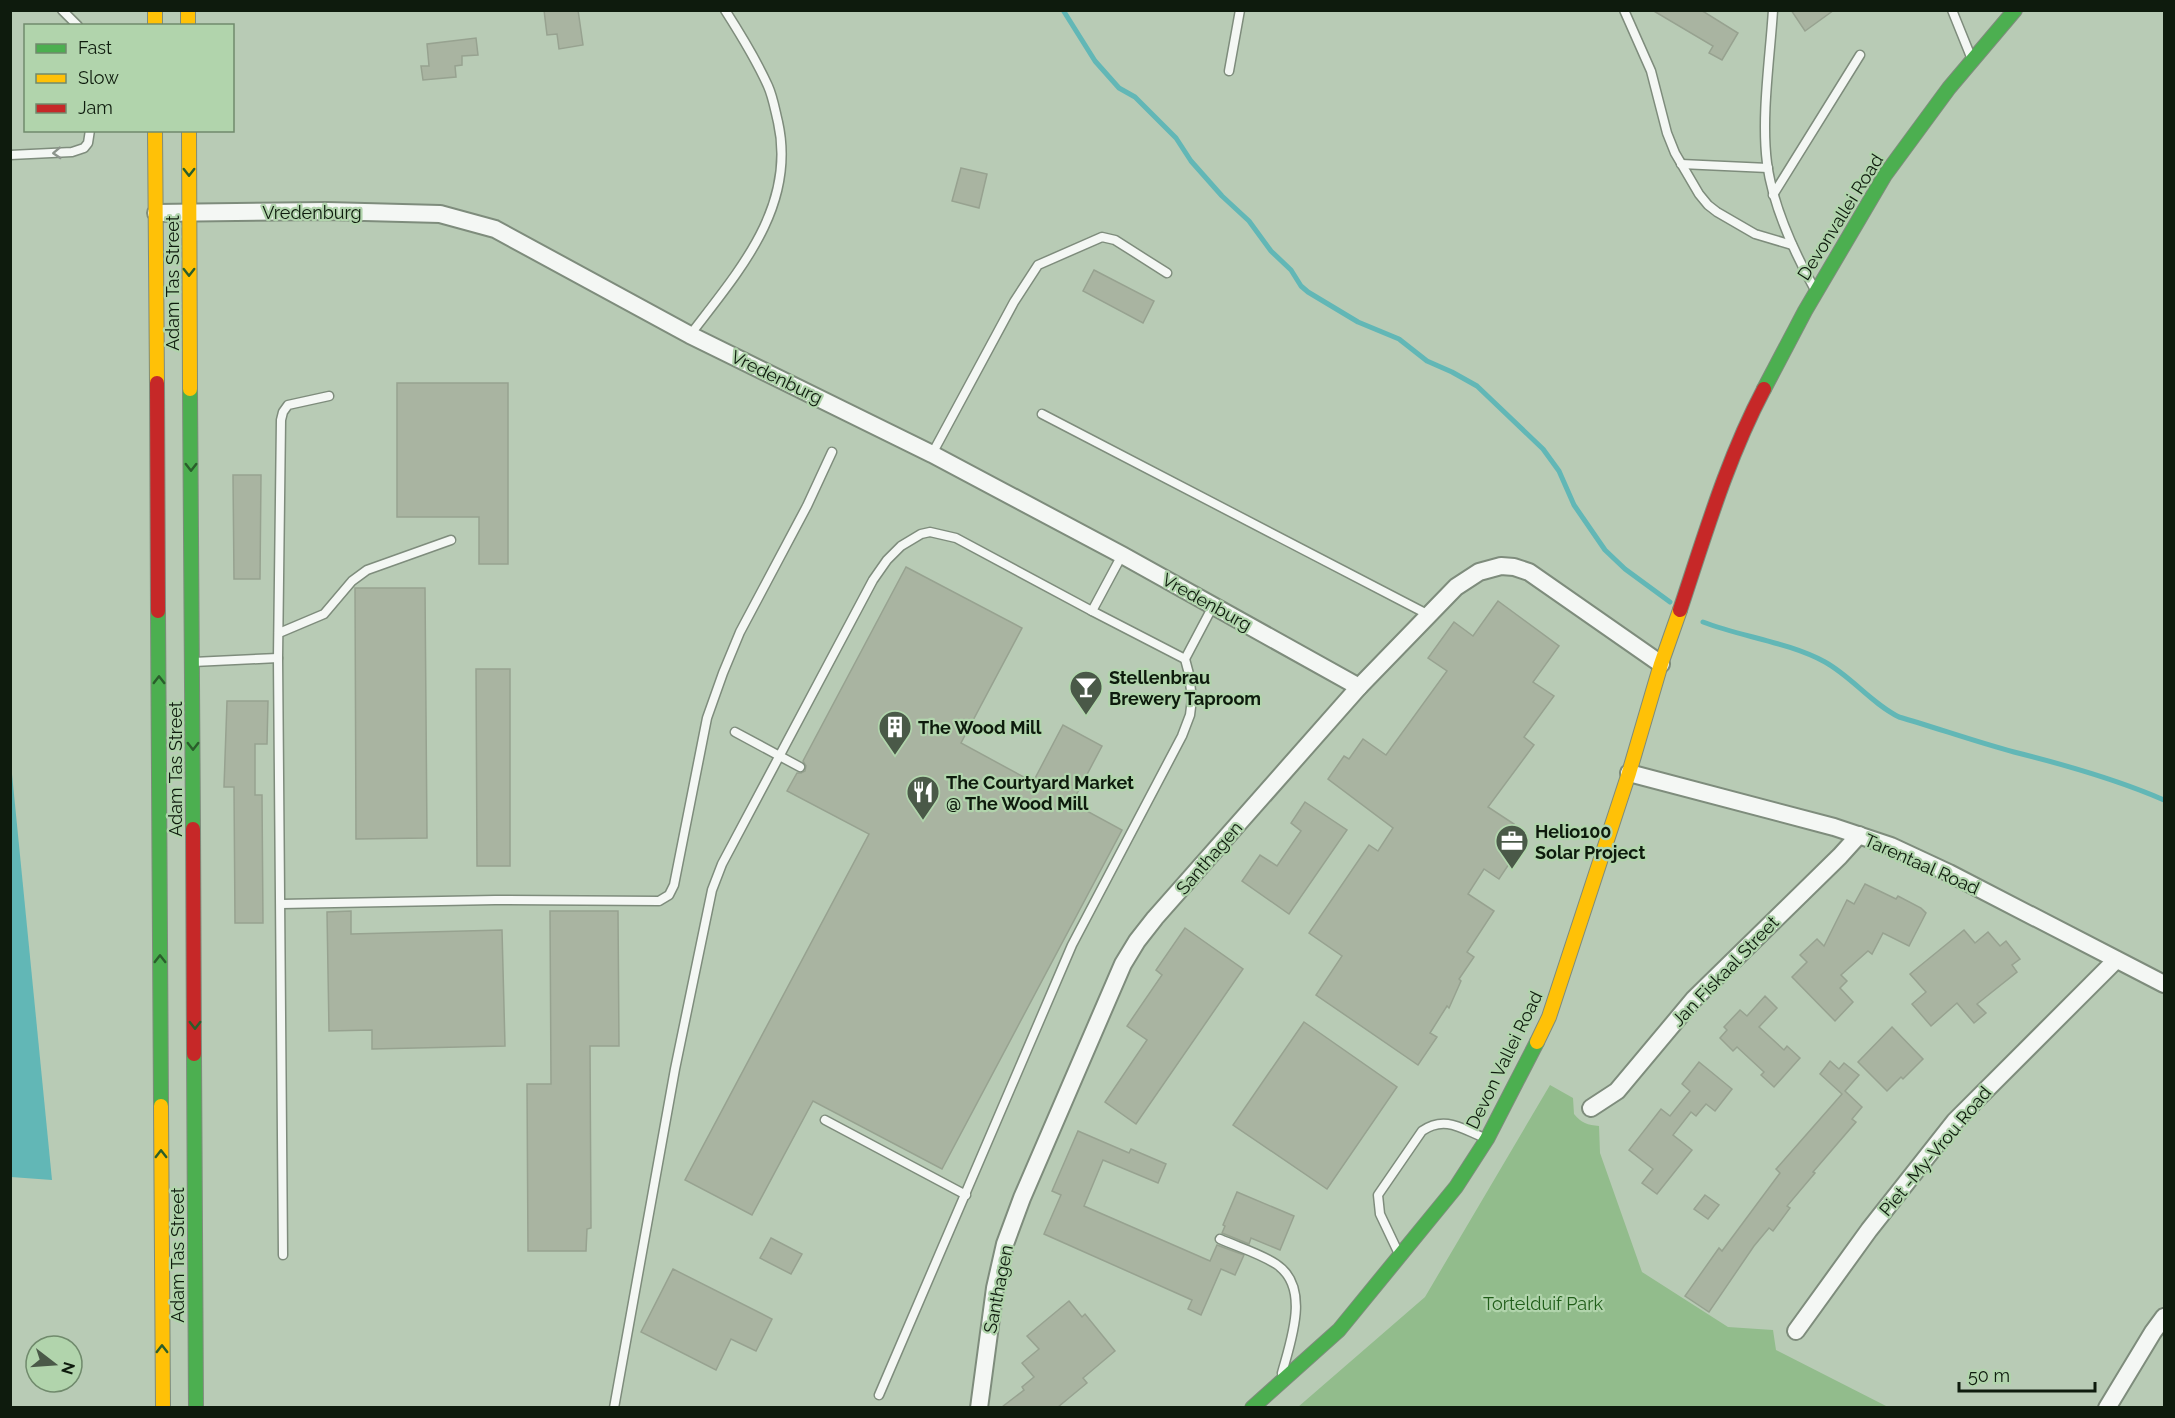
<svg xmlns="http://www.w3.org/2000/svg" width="2175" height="1418" font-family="Raleway,sans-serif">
<rect width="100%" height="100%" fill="#b8cbb5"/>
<path fill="#92bc8c" d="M1550,1085L1573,1098L1574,1114C1581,1123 1588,1125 1599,1126L1600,1153L1642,1272L1728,1327L1773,1330L1776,1350L1888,1407H1298L1425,1297Z"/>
<polygon fill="#62b7b6" points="11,764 52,1180 11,1177"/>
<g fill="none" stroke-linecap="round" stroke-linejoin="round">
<g stroke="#62b7b6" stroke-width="5">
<polyline points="1063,10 1095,61 1119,88 1135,97 1176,138 1191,161 1222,196 1249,221 1271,251 1291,270 1301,286 1308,292 1358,322 1399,339 1427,361 1452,372 1477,386 1543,449 1559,471 1574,505 1605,550 1625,569 1670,602"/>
<path d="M1703,622C1742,637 1788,642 1825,662C1852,677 1871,703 1899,717C1937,728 1976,742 2014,752C2066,765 2116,779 2164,800"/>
</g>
</g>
<g fill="#a9b4a1" stroke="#97a290" stroke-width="1.5">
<polygon points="544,10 578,10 583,45 559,49 557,34 547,35"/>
<polygon points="1652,10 1701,10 1738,33 1722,60 1709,53 1713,46"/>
<polygon points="1791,10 1834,10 1805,31"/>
<polygon points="476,38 478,55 462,56 462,65 455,66 456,77 423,80 421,66 429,66 427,44"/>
<polygon points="961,168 987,174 979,208 952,201"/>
<polygon points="1094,270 1154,301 1143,323 1083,291"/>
<polygon points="397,383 508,383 508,564 479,564 479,517 397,517"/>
<polygon points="233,475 261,475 260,579 234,579"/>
<polygon points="906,567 1022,628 961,743 1033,782 1063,725 1102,746 1072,803 1122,830 942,1169 813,1101 752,1215 685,1180 869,834 787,791 797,773 801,773 805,771 806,766 803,761"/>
<polygon points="355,588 425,588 427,838 356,839"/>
<polygon points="1498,601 1559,646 1533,682 1554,696 1524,737 1534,745 1488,807 1514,824 1498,848 1513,858 1499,879 1484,869 1468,894 1494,911 1467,952 1474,957 1459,979 1461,981 1449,1008 1447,1006 1430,1033 1437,1037 1418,1065 1316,995 1342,956 1309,933 1369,845 1378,851 1393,828 1328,779 1344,756 1349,759 1363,739 1386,755 1447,671 1428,658 1454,622 1473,636"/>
<polygon points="476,669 510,669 510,866 477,866"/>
<polygon points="227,701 268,701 267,744 255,744 255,795 262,795 263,923 235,923 234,787 224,787"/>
<polygon points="1305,802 1347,830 1289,914 1242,881 1260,855 1277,866 1301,831 1291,823"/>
<polygon points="1865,884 1896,899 1898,896 1921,908 1926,913 1909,946 1883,933 1872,954 1868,951 1841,975 1847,981 1840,988 1853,1002 1835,1021 1792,977 1807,962 1800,955 1817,939 1824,946 1847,900 1854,904"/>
<polygon points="351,911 351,934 502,930 505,1046 372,1049 372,1030 329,1031 327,912"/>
<polygon points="550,911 618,911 619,1046 590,1046 591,1228 587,1229 586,1251 528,1251 527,1084 551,1084"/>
<polygon points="1185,928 1243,969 1136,1124 1105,1102 1147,1040 1127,1026 1162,975 1156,970"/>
<polygon points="1964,930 1975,943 1988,932 2000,946 2006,941 2020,959 2012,965 2017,972 1977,1004 1986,1013 1974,1023 1957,1003 1931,1026 1912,1004 1926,992 1910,974"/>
<polygon points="1765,996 1777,1008 1759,1027 1784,1050 1787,1046 1800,1058 1774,1087 1761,1075 1764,1072 1737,1047 1733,1051 1720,1038 1727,1030 1724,1027 1740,1010 1747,1016"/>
<polygon points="1304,1022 1397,1087 1327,1189 1233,1125"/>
<polygon points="1892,1027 1923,1059 1903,1079 1901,1077 1887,1091 1858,1062"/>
<polygon points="1830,1061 1839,1069 1844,1063 1859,1075 1845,1091 1862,1107 1852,1119 1856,1122 1813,1172 1815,1173 1787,1206 1790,1208 1773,1231 1769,1228 1754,1246 1709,1312 1685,1296 1719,1248 1722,1251 1780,1173 1776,1169 1777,1168 1842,1094 1820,1074"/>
<polygon points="1699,1062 1732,1089 1715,1111 1706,1104 1696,1116 1691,1112 1673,1135 1692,1150 1657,1194 1642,1183 1653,1169 1629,1150 1661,1109 1670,1116 1690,1091 1682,1084"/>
<polygon points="1078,1131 1129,1153 1131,1149 1166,1164 1158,1183 1103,1160 1084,1206 1210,1261 1217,1245 1244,1255 1235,1275 1221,1269 1201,1315 1188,1309 1192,1300 1044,1234 1061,1195 1052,1191"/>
<polygon points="1237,1192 1294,1216 1280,1250 1251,1238 1249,1244 1222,1233 1225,1226 1223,1225"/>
<polygon points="1705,1195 1719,1205 1708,1219 1694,1209"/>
<polygon points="771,1238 802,1254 791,1274 760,1258"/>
<polygon points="673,1269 772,1319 756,1351 731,1339 716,1370 641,1332"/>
<polygon points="1069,1301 1082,1317 1085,1314 1115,1351 1083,1378 1087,1383 1058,1407 1002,1407 1024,1390 1022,1387 1034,1377 1022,1363 1039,1349 1027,1336"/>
</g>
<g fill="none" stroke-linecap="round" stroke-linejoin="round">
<g stroke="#7e8c7c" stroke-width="11">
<g id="lane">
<polyline points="62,10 78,26"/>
<polyline points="1624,10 1651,71 1667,133 1675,153 1699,194 1708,205 1717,212 1755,234 1792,245"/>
<path d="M1773,10C1770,58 1761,116 1767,163C1773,207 1793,250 1814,288"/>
<polyline points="1952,10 1971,57"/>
<polyline points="1229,71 1240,10"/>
<polyline points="10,155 72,152 84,148 88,143 90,130"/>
<polyline points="1681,164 1768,168"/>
<polyline points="1773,195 1860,55"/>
<path d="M690,335C738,272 797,207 778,122C775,110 773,97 768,86C756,59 741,35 725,10"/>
<polyline points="1042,414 1429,615"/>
<polyline points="932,454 1014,302 1038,265 1102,237 1115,240 1167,273"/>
<polyline points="279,633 324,614 352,581 367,570 451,540"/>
<polyline points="1185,659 1213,606"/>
<polyline points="193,662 278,658"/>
<polyline points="735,732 800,767"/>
<polyline points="281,904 495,900 659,901 669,895 674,885 707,718 723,673 740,632 807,506 832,452"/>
<polyline points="825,1120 966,1195"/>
<path d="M1220,1239C1238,1247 1259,1253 1276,1264C1311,1287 1291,1340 1282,1373"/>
<path d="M1399,1254L1380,1214L1378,1195L1422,1131C1445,1115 1462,1129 1485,1138"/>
<polyline points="283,1255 278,658 281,420 283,412 288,405 329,396"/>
<polyline points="879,1395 1072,945 1182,736 1190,715 1192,699 1189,674 1185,659 1092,611"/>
<polyline points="614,1408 675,1069 712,890 722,864 873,580 887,560 901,546 921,534 930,532 956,538 1092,611 1122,555"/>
</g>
</g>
<g stroke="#7e8c7c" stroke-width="20">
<g id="street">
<polyline points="156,213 327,211 440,214 495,229 690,335 932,454 1122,555 1359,687"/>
<polyline points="1629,773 1834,827 1891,846 1949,873 2164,984"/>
<polyline points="1591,1108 1617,1091 1694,999 1840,856 1859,835"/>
<polyline points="1796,1331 1869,1230 1955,1121 2116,960"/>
<polyline points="979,1408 995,1288 1005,1244 1022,1198 1123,964 1137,941 1155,918 1359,687 1456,587 1479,572 1501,566 1514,567 1529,572 1661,664"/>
<polyline points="2107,1408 2153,1332 2164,1317"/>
</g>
</g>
<g stroke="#7e8c7c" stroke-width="16">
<g id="fast">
<polyline points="190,389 193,829"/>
<polyline points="1764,389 1805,311 1885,175 1949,88 2015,10"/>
<polyline points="158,611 161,1106"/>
<polyline points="194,1054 196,1408"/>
<polyline points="1252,1408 1339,1330 1456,1187 1487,1139 1537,1042"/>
</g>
</g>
<g stroke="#7e8c7c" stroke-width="16">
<g id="slow">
<polyline points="155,10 155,26"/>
<polyline points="188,10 188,26"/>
<polyline points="155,130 157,383"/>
<polyline points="189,130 190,389"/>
<polyline points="1537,1042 1549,1017 1629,773 1661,664 1680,610"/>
<polyline points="161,1106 163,1408"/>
</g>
</g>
<g stroke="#7e8c7c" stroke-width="16">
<g id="jam">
<polyline points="157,383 158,611"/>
<path d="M1680,610C1705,535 1727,459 1764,389"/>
<polyline points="193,829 194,1054"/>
</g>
</g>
<use href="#lane" stroke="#f4f7f4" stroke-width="8"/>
<use href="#street" stroke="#f4f7f4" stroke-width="16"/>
<use href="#fast" stroke="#4caf50" stroke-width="14"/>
<use href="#slow" stroke="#ffc107" stroke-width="14"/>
<use href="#jam" stroke="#c62828" stroke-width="14"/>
</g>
<defs><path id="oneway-chevron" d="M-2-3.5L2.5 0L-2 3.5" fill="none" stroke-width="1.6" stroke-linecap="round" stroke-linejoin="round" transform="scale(1.5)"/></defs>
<use stroke="#8c948c" href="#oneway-chevron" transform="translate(57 153) rotate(177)"/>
<g stroke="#2a5e2b">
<use href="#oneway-chevron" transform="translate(189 172) rotate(90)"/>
<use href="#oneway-chevron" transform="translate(189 272) rotate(90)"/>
<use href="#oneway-chevron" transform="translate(191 467) rotate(90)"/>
<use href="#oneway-chevron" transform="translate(159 680) rotate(-90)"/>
<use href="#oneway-chevron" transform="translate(193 746) rotate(90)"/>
<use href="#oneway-chevron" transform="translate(160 959) rotate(-90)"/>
<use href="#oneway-chevron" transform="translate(195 1025) rotate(90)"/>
<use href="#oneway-chevron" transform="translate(161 1154) rotate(-90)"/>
<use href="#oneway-chevron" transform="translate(162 1349) rotate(-90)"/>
</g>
<defs>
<g id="bar-pin" transform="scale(1.725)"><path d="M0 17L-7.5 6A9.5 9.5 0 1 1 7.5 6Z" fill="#4a5948" stroke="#b1d4ac"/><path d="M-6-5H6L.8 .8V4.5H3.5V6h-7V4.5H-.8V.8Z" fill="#fff"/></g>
<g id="building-pin" transform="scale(1.725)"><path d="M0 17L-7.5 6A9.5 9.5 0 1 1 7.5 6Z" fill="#4a5948" stroke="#b1d4ac"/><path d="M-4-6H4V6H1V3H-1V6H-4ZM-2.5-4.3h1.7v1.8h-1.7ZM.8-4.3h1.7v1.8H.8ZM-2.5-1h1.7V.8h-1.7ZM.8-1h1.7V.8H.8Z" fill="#fff"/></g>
<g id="restaurant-pin" transform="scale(1.725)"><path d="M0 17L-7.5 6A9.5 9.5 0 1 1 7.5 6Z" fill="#4a5948" stroke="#b1d4ac"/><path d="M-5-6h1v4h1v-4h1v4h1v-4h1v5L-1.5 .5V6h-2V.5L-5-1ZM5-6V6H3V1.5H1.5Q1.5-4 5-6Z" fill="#fff"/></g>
<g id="office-pin" transform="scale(1.725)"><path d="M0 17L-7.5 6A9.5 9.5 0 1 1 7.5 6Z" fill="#4a5948" stroke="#b1d4ac"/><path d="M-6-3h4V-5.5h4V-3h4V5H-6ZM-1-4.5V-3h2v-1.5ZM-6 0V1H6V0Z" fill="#fff"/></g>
</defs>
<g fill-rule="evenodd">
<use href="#bar-pin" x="1086" y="687"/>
<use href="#building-pin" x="895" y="727"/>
<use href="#restaurant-pin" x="923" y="792"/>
<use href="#office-pin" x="1512" y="841"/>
</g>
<g text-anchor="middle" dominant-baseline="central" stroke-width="4.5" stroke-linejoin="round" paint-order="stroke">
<g font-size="18" fill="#0e1b0d" stroke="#b1d4ac">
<text x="312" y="212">Vredenburg</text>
<text transform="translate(1840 217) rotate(-58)">Devonvallei Road</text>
<text transform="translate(172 283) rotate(-90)">Adam Tas Street</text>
<text transform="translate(777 377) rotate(26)">Vredenburg</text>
<text transform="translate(1207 602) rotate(29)">Vredenburg</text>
<text transform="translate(175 769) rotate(-90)">Adam Tas Street</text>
<text transform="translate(1209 858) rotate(-49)">Santhagen</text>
<text transform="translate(1922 864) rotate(24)">Tarentaal Road</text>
<text transform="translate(1725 971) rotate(-46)">Jan Fiskaal Street</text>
<text transform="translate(1504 1060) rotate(-64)">Devon Vallei Road</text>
<text transform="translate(1935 1151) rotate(-50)">Piet -My-Vrou Road</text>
<text transform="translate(177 1255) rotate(-90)">Adam Tas Street</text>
<text transform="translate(998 1289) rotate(-79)">Santhagen</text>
</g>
<g font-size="18" font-weight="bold" fill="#0e1b0d" stroke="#b1d4ac" text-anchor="start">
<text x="1109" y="677">Stellenbrau<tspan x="1109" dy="21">Brewery Taproom</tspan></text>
<text x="918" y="727">The Wood Mill</text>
<text x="946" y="782">The Courtyard Market<tspan x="946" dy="21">@ The Wood Mill</tspan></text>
<text x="1535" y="831">Helio100<tspan x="1535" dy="21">Solar Project</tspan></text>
</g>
<g font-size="18" fill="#205d19" stroke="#b1d4ac">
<text x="1543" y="1303">Tortelduif Park</text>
</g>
</g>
<rect width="2175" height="1418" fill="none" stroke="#0e1b0d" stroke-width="24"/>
<rect x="24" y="24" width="210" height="108" fill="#b1d4ac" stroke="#708a6c" stroke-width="1.5"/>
<rect x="36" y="44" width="30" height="9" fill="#4caf50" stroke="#708a6c" stroke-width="1.5"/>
<text x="78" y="54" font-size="18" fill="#0e1b0d">Fast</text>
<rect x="36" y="74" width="30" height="9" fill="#ffc107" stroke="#708a6c" stroke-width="1.5"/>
<text x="78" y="84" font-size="18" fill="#0e1b0d">Slow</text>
<rect x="36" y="104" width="30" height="9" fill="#c62828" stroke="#708a6c" stroke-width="1.5"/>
<text x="78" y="114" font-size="18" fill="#0e1b0d">Jam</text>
<g transform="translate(54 1364) rotate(107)"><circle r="28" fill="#b1d4ac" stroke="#708a6c" stroke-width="1.5"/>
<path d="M0-4.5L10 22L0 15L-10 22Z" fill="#4a5948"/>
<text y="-9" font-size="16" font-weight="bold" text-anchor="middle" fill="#0e1b0d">N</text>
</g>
<path d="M1959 1382v9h136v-9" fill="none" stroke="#0e1b0d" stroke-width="3"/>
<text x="1968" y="1382" font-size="18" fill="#0e1b0d" stroke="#b1d4ac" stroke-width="4.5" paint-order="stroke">50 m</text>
</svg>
